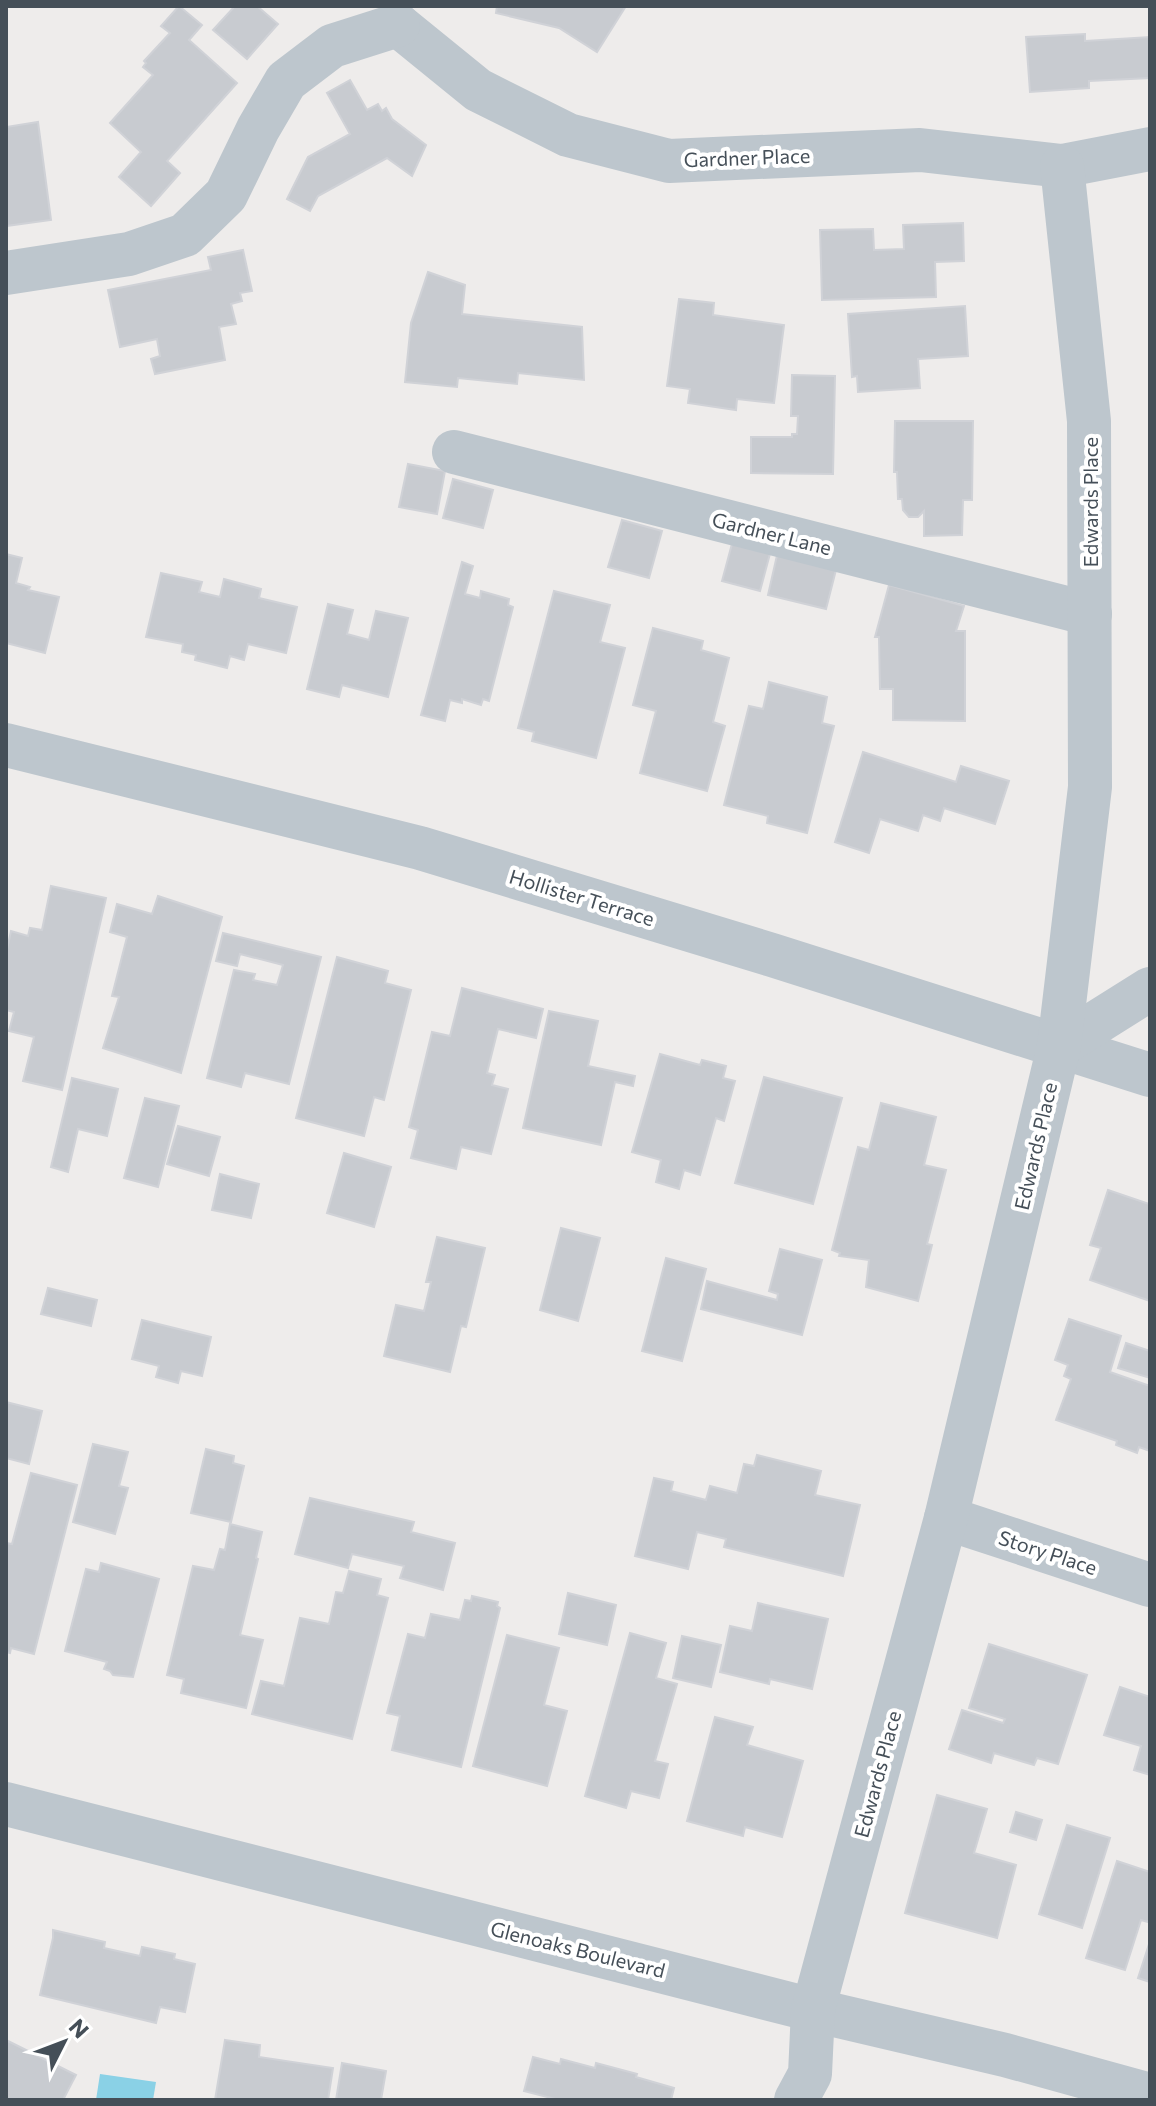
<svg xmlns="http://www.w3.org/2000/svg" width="1156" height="2106" font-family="Commissioner,sans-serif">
<rect width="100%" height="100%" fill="#eeeceb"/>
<polygon fill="#8ad1e6" points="100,2074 156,2082 153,2100 96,2100"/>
<g fill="#c8cbd0" stroke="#d0d2d7" stroke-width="2">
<polygon points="179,6 202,25 189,40 237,83 167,161 180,173 151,206 119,177 141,152 110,123 153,75 143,67 146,63 144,61 170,33 161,26"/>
<polygon points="235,6 257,6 278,24 247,59 213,30"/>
<polygon points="497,6 626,6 597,52 559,28 496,13"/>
<polygon points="1085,34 1085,41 1150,37 1150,78 1089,81 1089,88 1030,92 1026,37"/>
<polygon points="350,80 367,110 378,104 382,111 386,108 392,119 426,145 412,176 387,158 318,196 310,211 287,199 308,157 350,134 327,93"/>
<polygon points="38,122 51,220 6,226 6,127"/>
<polygon points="963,223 964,261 935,262 936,297 822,300 820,230 873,229 874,250 904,249 903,225"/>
<polygon points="243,250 252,291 240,293 242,301 231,304 236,324 219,327 225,360 155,374 151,359 160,356 157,339 120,347 108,290 211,270 208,257"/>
<polygon points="428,272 465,285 462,314 582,327 584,380 518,373 517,384 458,378 457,387 405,382 411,323"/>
<polygon points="679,299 714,303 713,315 784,325 774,403 737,399 736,410 688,403 690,389 667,386"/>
<polygon points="965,306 968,356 918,359 920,388 858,392 857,376 852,377 848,314"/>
<polygon points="792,375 835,376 833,474 751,473 751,437 792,437 792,434 797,434 798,416 791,416"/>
<polygon points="895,421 973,421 972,500 963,500 962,535 924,536 924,511 918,517 909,517 903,510 902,499 898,499 897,472 894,472"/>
<polygon points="408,464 445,471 437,514 399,507"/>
<polygon points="453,479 493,490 483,528 443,518"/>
<polygon points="622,520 662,531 649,578 608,567"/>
<polygon points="733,540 771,550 760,591 722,581"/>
<polygon points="778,551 837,566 826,609 768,595"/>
<polygon points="6,554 22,558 16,583 30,587 28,590 59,597 45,653 6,643"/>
<polygon points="462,562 473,566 465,594 480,598 481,591 509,599 508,605 513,607 489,701 483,699 481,705 462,699 462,703 450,700 445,721 421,715"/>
<polygon points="161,573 202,582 199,592 220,597 224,579 261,589 259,598 297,607 286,653 248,644 244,660 230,656 227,668 195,660 196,655 182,652 183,644 146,637"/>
<polygon points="889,585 964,606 956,631 965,631 965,721 893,720 893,689 880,689 879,637 875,637"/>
<polygon points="554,591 610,605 600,642 625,648 596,758 532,741 534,732 518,728"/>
<polygon points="328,604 353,610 347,634 369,640 376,611 408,618 388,697 342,685 339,697 307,689"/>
<polygon points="653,628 703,641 701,650 729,658 713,722 725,726 707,791 640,773 656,711 633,705"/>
<polygon points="769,682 827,697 822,723 834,726 807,833 767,823 768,816 724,805 749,706 763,709"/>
<polygon points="863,752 956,782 961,766 1009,781 995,824 944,808 940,821 923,815 918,831 880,819 869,853 835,842"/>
<polygon points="51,886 106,898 62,1090 23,1081 34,1037 9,1031 14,1012 6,1010 6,954 11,931 28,936 30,928 42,930"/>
<polygon points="158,896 222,917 181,1073 103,1048 119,997 112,996 127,937 110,932 117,904 152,914"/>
<polygon points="223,933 321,957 289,1084 245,1073 241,1087 207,1078 234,970 255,974 253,980 277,985 283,965 240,954 237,966 216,961"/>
<polygon points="337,957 388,971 385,983 411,990 384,1100 374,1097 364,1136 296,1118"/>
<polygon points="462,988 543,1009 536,1038 498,1029 487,1073 495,1075 492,1085 508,1089 491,1154 461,1147 456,1169 411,1158 418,1130 409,1127 432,1032 450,1036"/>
<polygon points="549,1011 598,1021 588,1066 635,1076 633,1086 615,1082 601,1145 523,1128"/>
<polygon points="660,1054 700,1065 702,1060 726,1066 723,1078 735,1081 724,1121 716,1118 700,1175 684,1170 679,1189 656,1182 661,1160 632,1152"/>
<polygon points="764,1077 842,1098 813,1204 735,1183"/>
<polygon points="72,1078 118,1089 107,1136 78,1129 68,1172 51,1167"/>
<polygon points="145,1098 179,1106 158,1187 124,1178"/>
<polygon points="881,1103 936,1117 924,1165 946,1170 927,1244 932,1245 918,1301 866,1287 869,1260 839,1256 840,1253 832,1250 858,1147 869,1150"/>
<polygon points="178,1126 220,1137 209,1176 167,1164"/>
<polygon points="344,1153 391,1167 374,1227 327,1213"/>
<polygon points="220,1174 259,1184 251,1218 212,1210"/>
<polygon points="1108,1190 1149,1204 1150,1200 1150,1301 1090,1280 1101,1248 1090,1245"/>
<polygon points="561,1228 600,1238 578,1321 540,1310"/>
<polygon points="437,1237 485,1248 466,1327 461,1326 450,1372 384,1356 396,1305 424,1311 431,1282 426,1282"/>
<polygon points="780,1249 822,1260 802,1335 701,1309 707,1281 777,1300 778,1294 769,1291"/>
<polygon points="666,1258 706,1269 682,1361 642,1351"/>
<polygon points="48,1288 97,1300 91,1326 41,1314"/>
<polygon points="1069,1319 1121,1336 1110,1372 1150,1386 1150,1451 1139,1447 1137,1453 1116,1445 1117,1441 1056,1420 1071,1379 1064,1376 1068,1365 1055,1360"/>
<polygon points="142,1320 211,1337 202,1376 181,1371 178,1383 156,1377 159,1366 132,1359"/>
<polygon points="1126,1343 1150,1351 1150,1378 1118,1368"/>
<polygon points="6,1402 42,1411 29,1464 6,1458"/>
<polygon points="93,1444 128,1452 119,1486 128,1488 115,1534 73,1522"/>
<polygon points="206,1449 234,1456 233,1463 244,1466 231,1522 191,1513"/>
<polygon points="757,1455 821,1471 815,1495 860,1505 843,1576 724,1547 726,1539 697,1532 688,1569 635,1556 654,1478 673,1482 671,1491 706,1500 710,1486 737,1493 744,1464 754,1466"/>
<polygon points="31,1473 77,1485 34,1654 11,1648 10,1653 6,1652 6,1543 12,1544"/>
<polygon points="310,1498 414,1522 411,1532 455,1543 443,1590 400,1578 404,1566 352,1554 348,1568 295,1554"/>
<polygon points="230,1524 262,1532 256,1558 258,1559 240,1635 263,1640 246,1708 181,1693 184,1679 167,1675 193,1566 214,1570 220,1549 225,1550"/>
<polygon points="101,1563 159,1579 133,1677 113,1675 110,1671 104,1669 107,1662 65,1651 86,1569 99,1572"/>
<polygon points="349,1571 381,1579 377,1595 388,1598 352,1739 252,1714 261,1681 284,1686 300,1618 329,1624 336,1592 343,1593"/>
<polygon points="568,1593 616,1605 607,1645 559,1634"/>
<polygon points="472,1596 498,1602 497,1606 500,1608 461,1767 392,1750 400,1716 387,1713 408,1634 425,1638 431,1614 460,1620 465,1600 471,1601"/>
<polygon points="758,1603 828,1619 812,1689 770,1679 769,1684 720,1672 730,1626 752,1631"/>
<polygon points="630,1633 666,1643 656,1678 677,1684 655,1761 668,1764 659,1798 631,1791 626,1808 585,1796"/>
<polygon points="507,1635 559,1648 544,1705 567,1711 547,1786 473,1766"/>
<polygon points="682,1636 721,1645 711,1687 673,1678"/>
<polygon points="989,1644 1087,1675 1058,1764 1037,1758 1034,1765 994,1753 991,1763 949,1749 962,1710 1003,1723 1005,1719 969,1708"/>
<polygon points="1120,1687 1150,1697 1150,1775 1134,1770 1141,1746 1104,1735"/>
<polygon points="715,1717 753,1727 747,1745 803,1761 782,1837 745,1827 743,1836 687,1821"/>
<polygon points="937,1795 987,1809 974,1853 1016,1865 997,1938 905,1913"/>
<polygon points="1016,1812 1042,1820 1036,1840 1010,1832"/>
<polygon points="1067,1825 1110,1838 1082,1928 1039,1914"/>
<polygon points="1117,1861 1150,1872 1150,1917 1148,1922 1141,1920 1125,1970 1086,1958"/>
<polygon points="53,1930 105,1942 104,1948 140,1956 142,1947 175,1954 174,1959 195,1964 185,2012 160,2007 156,2023 40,1995 53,1938"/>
<polygon points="1150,1941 1150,1982 1138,1978"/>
<polygon points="6,2040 76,2075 63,2100 6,2100"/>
<polygon points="225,2040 260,2045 259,2057 333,2068 328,2100 215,2100"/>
<polygon points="533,2057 560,2064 561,2059 595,2068 596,2063 637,2074 636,2077 674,2088 671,2100 559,2100 524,2091"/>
<polygon points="342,2063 386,2071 381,2100 336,2100"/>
</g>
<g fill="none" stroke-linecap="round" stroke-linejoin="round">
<g stroke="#bdc6cd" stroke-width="44">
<polyline points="398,25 478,90 568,135 669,161 920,150 1062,166 1150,149"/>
<polyline points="6,273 129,254 185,235 226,195 258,129 286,81 332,46 398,25"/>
<polyline points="454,452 1090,614"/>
<polyline points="6,745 420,848 772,955 1150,1075"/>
<polyline points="1059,1046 1150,989"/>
<polyline points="946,1518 1150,1585"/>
<polyline points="6,1804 813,2010 1005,2055 1150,2095"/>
<polyline points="796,2100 810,2074 813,2010 946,1518 1059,1046 1090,787 1089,421 1062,166"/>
</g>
</g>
<g text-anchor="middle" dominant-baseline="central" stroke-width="8" stroke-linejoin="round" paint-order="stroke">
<g font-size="20" fill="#454f58" stroke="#fff">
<text transform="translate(747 157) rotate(-2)">Gardner Place</text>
<text transform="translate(1090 502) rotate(-90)">Edwards Place</text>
<text transform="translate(772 533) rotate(14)">Gardner Lane</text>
<text transform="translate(582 897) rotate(17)">Hollister Terrace</text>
<text transform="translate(1035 1146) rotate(-77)">Edwards Place</text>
<text transform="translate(1048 1552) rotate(18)">Story Place</text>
<text transform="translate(877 1774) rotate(-75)">Edwards Place</text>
<text transform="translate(578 1949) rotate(14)">Glenoaks Boulevard</text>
</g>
</g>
<rect width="1156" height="2106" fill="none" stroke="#454f58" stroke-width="16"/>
<g transform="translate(64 2042) rotate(48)" stroke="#ffffff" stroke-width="6" paint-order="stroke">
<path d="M0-6L14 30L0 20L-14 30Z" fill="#454f58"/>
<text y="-12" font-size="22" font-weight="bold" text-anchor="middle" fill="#454f58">N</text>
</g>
</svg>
